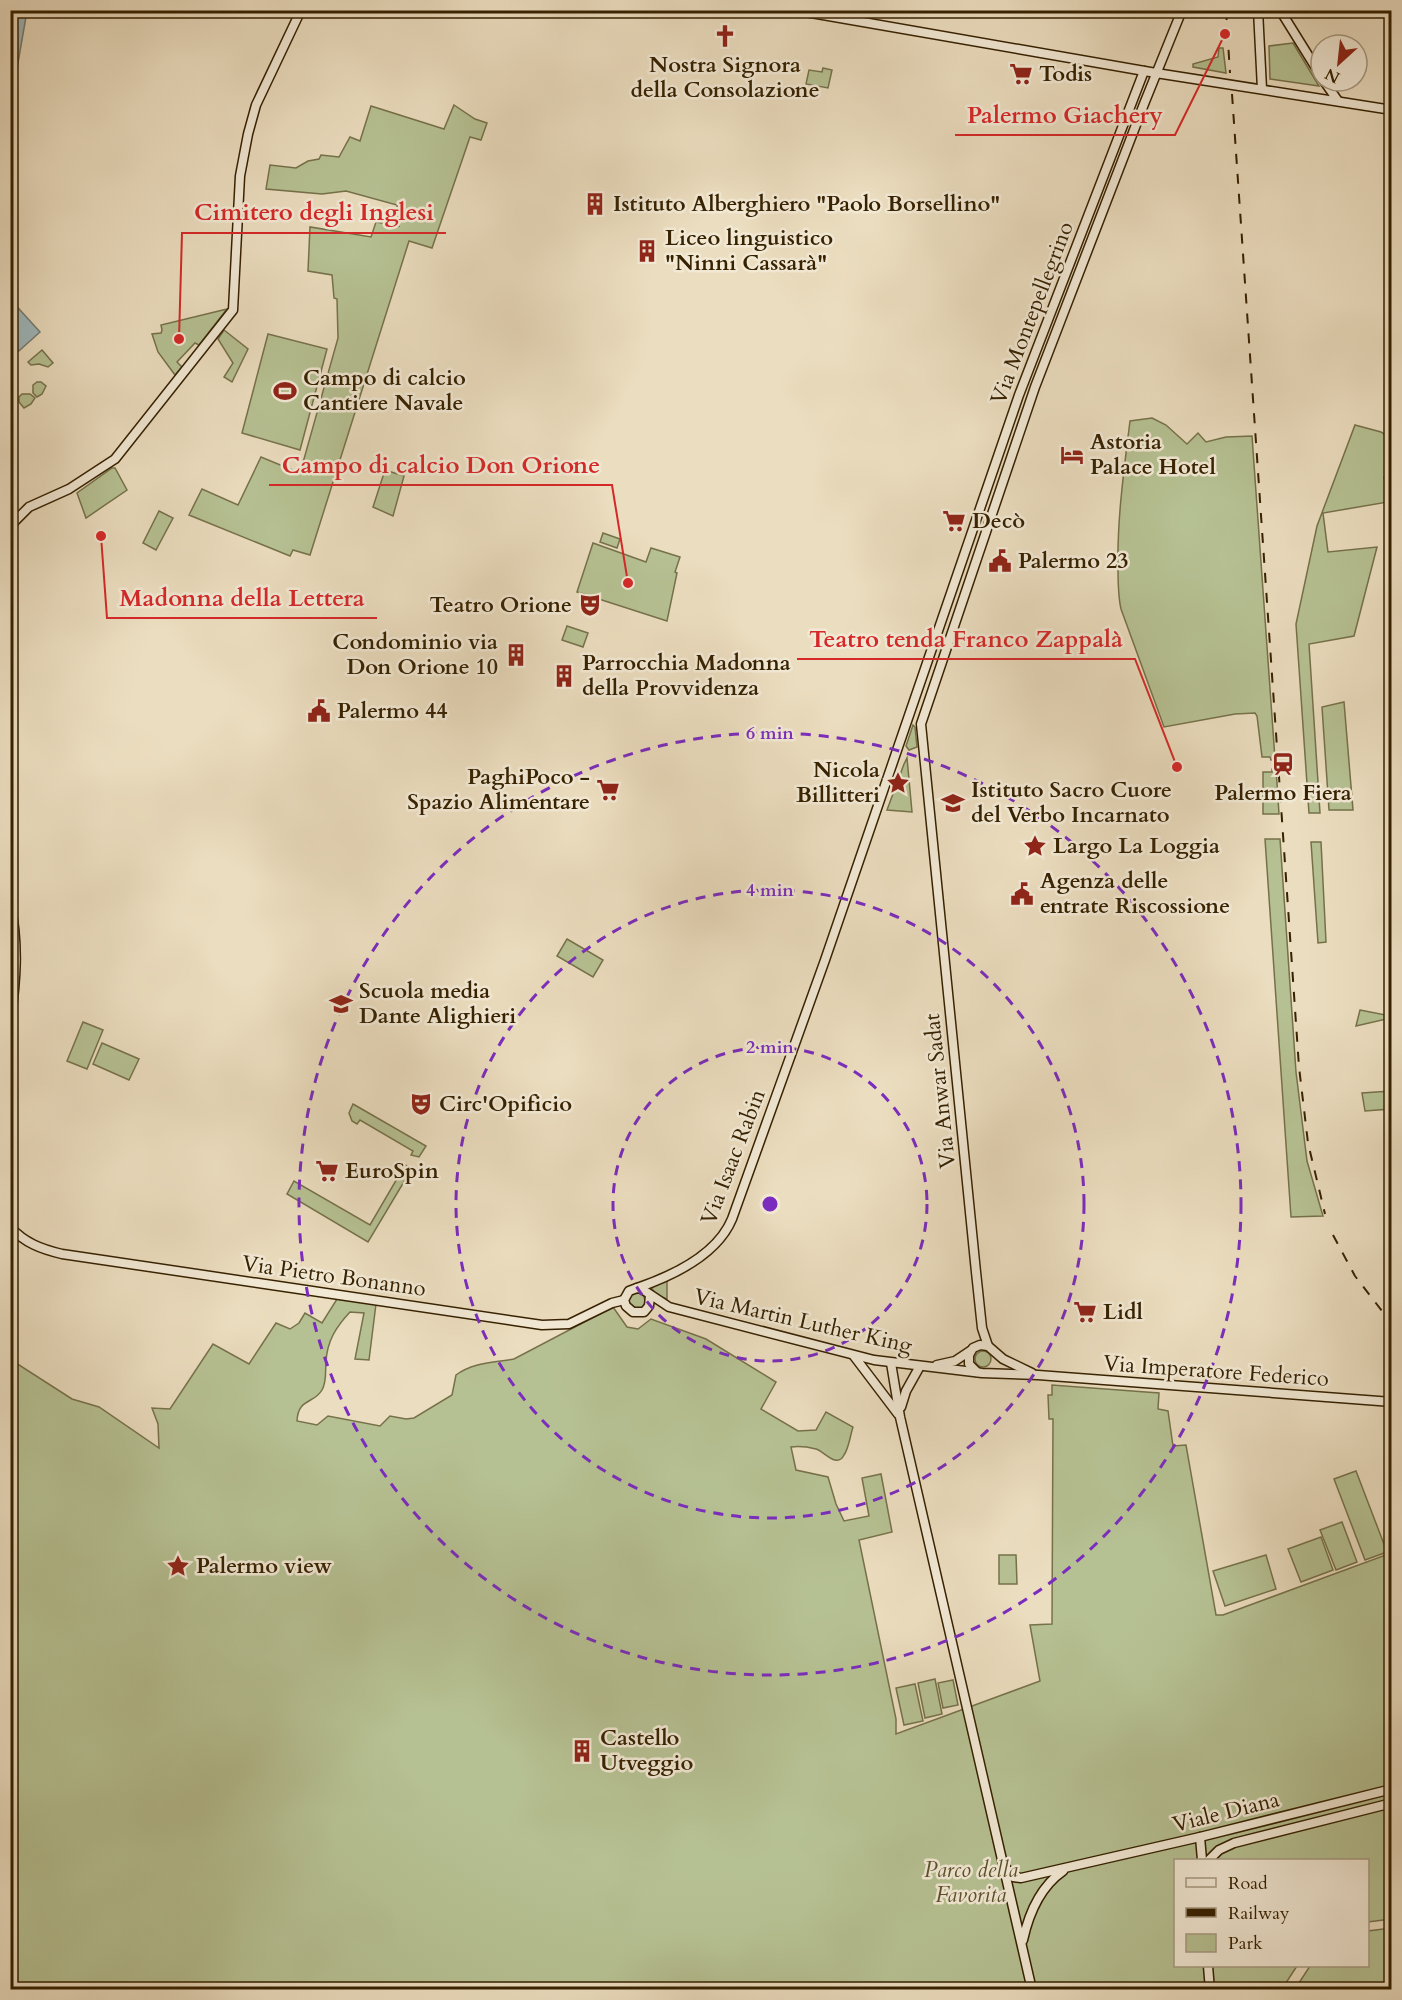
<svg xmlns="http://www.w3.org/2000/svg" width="1402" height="2000" font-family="Cardo,serif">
<rect width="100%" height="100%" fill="#ebddbf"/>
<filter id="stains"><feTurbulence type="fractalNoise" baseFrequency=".00333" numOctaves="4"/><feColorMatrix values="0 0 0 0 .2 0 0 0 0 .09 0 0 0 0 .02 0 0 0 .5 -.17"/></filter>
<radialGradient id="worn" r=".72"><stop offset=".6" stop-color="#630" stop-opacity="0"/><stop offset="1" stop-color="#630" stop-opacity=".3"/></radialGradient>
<g fill="#b6c193" stroke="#76714a" stroke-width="1.5">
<polygon points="1293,43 1319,86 1270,79 1269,46"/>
<polygon points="1219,48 1223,48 1226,73 1193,67 1193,64 1218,57"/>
<polygon points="823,68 832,70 828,88 806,84 809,70 822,72"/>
<polygon points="454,105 475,119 487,123 481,140 470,137 432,248 409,241 310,555 293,550 290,556 189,515 202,489 238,505 261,457 302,474 304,467 302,466 338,338 337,299 334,298 332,275 308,271 310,227 371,237 376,222 399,226 397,205 346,191 322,194 266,189 270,165 296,168 308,161 319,159 321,155 339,157 350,137 360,141 371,106 444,129"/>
<polygon points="227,309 199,345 195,343 177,362 182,367 175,375 158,352 152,334 161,333 162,330 161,325"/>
<polygon points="224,330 248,349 232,382 224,377 233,363 218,339"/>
<polygon points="268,334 327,349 300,450 242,433"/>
<polygon points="42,350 53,363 48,367 39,364 31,365 28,362"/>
<polygon points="37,382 41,382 46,386 42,394 37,397 33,393 33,385"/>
<polygon points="22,394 30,394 35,398 31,404 24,408 19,402 19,397"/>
<path d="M1152,418L1166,425L1187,444L1198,433L1206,442L1226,437L1252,436L1275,759L1271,760L1270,757H1262L1257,716L1255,713L1235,714L1164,727L1121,609C1118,596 1118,582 1118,568C1117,519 1124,470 1130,421Z"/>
<polygon points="1355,425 1381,432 1391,439 1391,475 1384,477 1388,502 1323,513 1328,552 1377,547 1354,636 1309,644 1320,813 1309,813 1296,624 1317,526"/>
<polygon points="112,468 115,468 127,490 86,518 77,493"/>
<polygon points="385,470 404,476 393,516 373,507"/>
<polygon points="159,511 173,518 156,550 143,543"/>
<polygon points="603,533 620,539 617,548 600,542"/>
<polygon points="593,543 646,562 651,548 680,557 675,572 677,573 667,621 577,592"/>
<polygon points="567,626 588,633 583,647 562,640"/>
<polygon points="1344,702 1353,810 1329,810 1322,707"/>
<polygon points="913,725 915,727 917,747 909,750 906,746"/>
<polygon points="907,758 912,812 887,810 904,764"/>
<polygon points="1276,768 1279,814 1263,814 1263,772 1272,772 1272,769"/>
<polygon points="1265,839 1280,839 1296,1072 1307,1161 1323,1216 1291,1217"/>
<polygon points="1311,842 1321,842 1326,942 1318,943"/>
<polygon points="567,939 603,960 593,977 557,956"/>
<polygon points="1360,1010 1391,1016 1391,1018 1356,1026"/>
<polygon points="83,1022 103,1030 87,1069 67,1061"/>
<polygon points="102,1043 139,1059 129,1080 93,1064"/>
<polygon points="1391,1091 1391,1109 1365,1111 1362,1093"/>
<polygon points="353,1104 426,1146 419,1157 411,1155 413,1151 360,1120 357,1124 352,1121 349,1113"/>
<polygon points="405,1165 411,1168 411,1170 368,1242 287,1194 294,1181 370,1225"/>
<polygon points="667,1280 667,1299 656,1295 651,1287"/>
<circle cx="637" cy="1301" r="8"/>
<path d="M337,1299L376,1304L369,1360L355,1359L364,1313L350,1312C336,1327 327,1341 326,1362C325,1372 327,1381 322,1390C314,1404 298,1398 297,1421L317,1425L328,1416L380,1426L390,1416L406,1419L414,1418L452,1395L456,1375C474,1362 493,1363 514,1359L613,1307L627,1327L638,1329L651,1319L706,1339L776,1382L761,1409L798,1431L816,1430L826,1412L853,1427C850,1436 849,1448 844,1455C837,1469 824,1451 816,1449C808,1447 799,1446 791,1447L796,1470L828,1477L836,1504L844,1521L869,1516L862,1478L881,1474L892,1532L859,1540L896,1719V1734L1040,1681L1030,1625L1052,1624L1053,1419H1049L1048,1395H1052V1385L1159,1393L1158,1409L1168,1411L1173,1446L1186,1445L1216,1615H1223L1391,1553V1919L1368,1922V1860H1176V1966H1297L1282,1989L11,1990V1362L16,1363L72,1399L99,1407L159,1448L158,1424L152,1408L170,1409L213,1344L249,1364L276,1323L290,1329L299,1323L305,1313L322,1323Z"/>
<circle cx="983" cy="1359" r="8"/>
<polygon points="1356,1471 1387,1552 1365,1560 1334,1479"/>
<polygon points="1342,1522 1357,1562 1336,1570 1320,1530"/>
<polygon points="1321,1537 1333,1570 1301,1582 1288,1549"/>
<polygon points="999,1555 1016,1555 1017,1584 999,1584"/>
<polygon points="1266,1555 1276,1589 1225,1606 1213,1571"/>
<polygon points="935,1679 942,1714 925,1718 918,1683"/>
<polygon points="953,1680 958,1705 943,1708 938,1683"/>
<polygon points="915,1684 923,1721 904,1725 896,1688"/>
<polygon points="1391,1928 1391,1989 1295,1989 1310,1966 1368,1966 1368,1931"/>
</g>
<g fill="#9eb8bd" stroke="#747c71" stroke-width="1.5">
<polygon points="10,11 27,11 14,86 10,86"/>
<polygon points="10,299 40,332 11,358 10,358"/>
</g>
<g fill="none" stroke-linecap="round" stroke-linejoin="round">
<g stroke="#362100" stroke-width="11">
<g id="secondary">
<polyline points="794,10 1156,73 1392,110"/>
<polyline points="1258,10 1262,89"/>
<polyline points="1280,10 1321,76"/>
<polyline points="1324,81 1338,101"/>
<polyline points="10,529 15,521 29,507 69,489 115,459 233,310 240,176 248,134 256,105 301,10"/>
<path d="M10,903C19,944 16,982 10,1023"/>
<path d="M10,1227C25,1243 41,1249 62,1254L542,1325L569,1324L612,1303L624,1300"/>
<path d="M637,1288C672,1276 717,1255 732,1219L825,960L1019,395L1144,71"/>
<polyline points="650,1295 649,1306 644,1312 633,1312 626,1306 624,1300 629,1291 637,1288 642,1289 669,1307 874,1360 982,1373 1038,1375 1392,1402"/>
<polyline points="988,1346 982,1328 976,1272 921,724 1035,387 1144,104 1182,10"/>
<polyline points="854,1356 898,1414"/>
<polyline points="891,1363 900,1417 1032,1990"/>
<polyline points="937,1365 955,1361 970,1351"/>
<polyline points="977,1372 969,1364 969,1355 973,1348 980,1345 988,1346 1003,1359 1032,1373"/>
<polyline points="901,1407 906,1391 920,1366"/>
<polyline points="1200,1837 1202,1860"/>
<polyline points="1209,1860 1219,1850 1234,1843 1392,1803"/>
<polyline points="1005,1867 1013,1877 1021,1878 1200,1837 1392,1789"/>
<path d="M1023,1940C1029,1913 1040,1887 1063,1871"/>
<polyline points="1208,1966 1210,1990"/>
</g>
</g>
<use href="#secondary" stroke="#f2e9d5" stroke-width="8"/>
<g stroke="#362100" stroke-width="2" stroke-dasharray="10 10" stroke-linecap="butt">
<polyline points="1226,10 1230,73"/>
<polyline points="1232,94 1299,1067 1308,1143 1325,1214"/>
<polyline points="1333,1235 1355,1276 1392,1324"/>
</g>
</g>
<g fill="none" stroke="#7b2cbf" stroke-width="3" stroke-dasharray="10 8">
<circle cx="770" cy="1204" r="157"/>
<circle cx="770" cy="1204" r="314"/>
<circle cx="770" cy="1204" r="471"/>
</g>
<defs>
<g id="church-bare" transform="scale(1.8)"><path d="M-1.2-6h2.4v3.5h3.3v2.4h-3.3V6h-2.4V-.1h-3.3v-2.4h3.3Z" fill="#8f2418" stroke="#f2e9d5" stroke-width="2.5" paint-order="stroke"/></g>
<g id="supermarket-bare" transform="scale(1.8)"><path d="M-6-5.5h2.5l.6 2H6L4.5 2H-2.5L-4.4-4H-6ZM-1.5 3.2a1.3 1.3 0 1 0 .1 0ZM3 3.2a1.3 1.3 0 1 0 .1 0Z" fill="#8f2418" stroke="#f2e9d5" stroke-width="2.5" paint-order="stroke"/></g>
<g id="building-bare" transform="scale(1.8)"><path d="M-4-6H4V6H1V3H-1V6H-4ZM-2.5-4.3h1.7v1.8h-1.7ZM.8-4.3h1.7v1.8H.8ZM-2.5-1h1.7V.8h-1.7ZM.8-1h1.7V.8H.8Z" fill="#8f2418" stroke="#f2e9d5" stroke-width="2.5" paint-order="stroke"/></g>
<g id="stadium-bare" transform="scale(1.8)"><path d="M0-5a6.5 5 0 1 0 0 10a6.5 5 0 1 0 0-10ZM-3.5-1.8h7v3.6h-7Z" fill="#8f2418" stroke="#f2e9d5" stroke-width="2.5" paint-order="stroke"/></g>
<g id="hotel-bare" transform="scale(1.8)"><path d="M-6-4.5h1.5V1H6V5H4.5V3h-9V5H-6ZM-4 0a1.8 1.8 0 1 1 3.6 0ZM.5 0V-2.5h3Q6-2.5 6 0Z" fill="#8f2418" stroke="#f2e9d5" stroke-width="2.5" paint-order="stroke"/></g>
<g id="civic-bare" transform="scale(1.8)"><path d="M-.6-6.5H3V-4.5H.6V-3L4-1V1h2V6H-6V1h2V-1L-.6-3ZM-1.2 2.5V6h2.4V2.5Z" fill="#8f2418" stroke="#f2e9d5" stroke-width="2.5" paint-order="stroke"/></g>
<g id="theatre-bare" transform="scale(1.8)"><path d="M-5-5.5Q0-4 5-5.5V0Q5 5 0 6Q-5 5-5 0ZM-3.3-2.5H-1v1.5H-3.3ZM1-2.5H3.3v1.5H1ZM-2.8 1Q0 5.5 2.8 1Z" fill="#8f2418" stroke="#f2e9d5" stroke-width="2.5" paint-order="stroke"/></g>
<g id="station-bare" transform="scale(1.8)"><path d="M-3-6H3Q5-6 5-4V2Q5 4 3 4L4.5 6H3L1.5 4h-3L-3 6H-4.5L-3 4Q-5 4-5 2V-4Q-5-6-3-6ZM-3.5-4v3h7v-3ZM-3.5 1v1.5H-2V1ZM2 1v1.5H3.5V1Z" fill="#8f2418" stroke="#f2e9d5" stroke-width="2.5" paint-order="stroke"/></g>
<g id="sight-bare" transform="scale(1.8)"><path d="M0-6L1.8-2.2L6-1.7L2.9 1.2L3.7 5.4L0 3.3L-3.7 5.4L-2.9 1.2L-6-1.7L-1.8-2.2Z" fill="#8f2418" stroke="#f2e9d5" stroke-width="2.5" paint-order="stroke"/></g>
<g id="school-bare" transform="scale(1.8)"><path d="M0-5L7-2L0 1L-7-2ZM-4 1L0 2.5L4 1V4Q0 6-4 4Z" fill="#8f2418" stroke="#f2e9d5" stroke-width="2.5" paint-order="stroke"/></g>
</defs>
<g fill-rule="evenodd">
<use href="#church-bare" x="725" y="36"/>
<use href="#supermarket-bare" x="1021" y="74"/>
<use href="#building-bare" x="595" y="204"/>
<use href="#building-bare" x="647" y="251"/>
<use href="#stadium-bare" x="285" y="391"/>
<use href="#hotel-bare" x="1072" y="455"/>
<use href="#supermarket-bare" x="954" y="521"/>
<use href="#civic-bare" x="1000" y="561"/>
<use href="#theatre-bare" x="590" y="605"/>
<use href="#building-bare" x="516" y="655"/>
<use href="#building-bare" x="564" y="676"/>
<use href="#civic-bare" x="319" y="711"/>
<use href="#station-bare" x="1283" y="764"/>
<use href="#sight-bare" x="898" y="783"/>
<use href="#supermarket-bare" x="608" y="790"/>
<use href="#school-bare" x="953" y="803"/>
<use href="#sight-bare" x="1035" y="846"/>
<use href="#civic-bare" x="1022" y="894"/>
<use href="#school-bare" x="341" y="1004"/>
<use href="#theatre-bare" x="421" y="1104"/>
<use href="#supermarket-bare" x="327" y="1171"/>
<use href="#supermarket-bare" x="1085" y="1312"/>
<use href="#sight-bare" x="178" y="1566"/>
<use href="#building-bare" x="582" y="1751"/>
</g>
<g text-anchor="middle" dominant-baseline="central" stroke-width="5" stroke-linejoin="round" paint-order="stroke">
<g font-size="22" font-weight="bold" fill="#362100" stroke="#f2e9d5" text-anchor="start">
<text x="725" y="65" text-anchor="middle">Nostra Signora<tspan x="725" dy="25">della Consolazione</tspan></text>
<text x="1039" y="74">Todis</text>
<text x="613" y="204">Istituto Alberghiero "Paolo Borsellino"</text>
<text x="665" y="238">Liceo linguistico<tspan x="665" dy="25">"Ninni Cassarà"</tspan></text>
<text x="303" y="378">Campo di calcio<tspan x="303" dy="25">Cantiere Navale</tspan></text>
<text x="1090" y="442">Astoria<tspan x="1090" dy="25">Palace Hotel</tspan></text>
<text x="972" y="521">Decò</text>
<text x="1018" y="561">Palermo 23</text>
<text x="572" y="605" text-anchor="end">Teatro Orione</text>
<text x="498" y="642" text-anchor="end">Condominio via<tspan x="498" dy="25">Don Orione 10</tspan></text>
<text x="582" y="663">Parrocchia Madonna<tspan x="582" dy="25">della Provvidenza</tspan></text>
<text x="337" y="711">Palermo 44</text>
<text x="880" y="770" text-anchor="end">Nicola<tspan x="880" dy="25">Billitteri</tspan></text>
<text x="590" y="777" text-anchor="end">PaghiPoco -<tspan x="590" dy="25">Spazio Alimentare</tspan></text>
<text x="971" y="790">Istituto Sacro Cuore<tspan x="971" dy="25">del Verbo Incarnato</tspan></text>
<text x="1283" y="793" text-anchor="middle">Palermo Fiera</text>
<text x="1053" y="846">Largo La Loggia</text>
<text x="1040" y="881">Agenza delle<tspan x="1040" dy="25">entrate Riscossione</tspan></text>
<text x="359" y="991">Scuola media<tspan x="359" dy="25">Dante Alighieri</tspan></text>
<text x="439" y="1104">Circ'Opificio</text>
<text x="345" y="1171">EuroSpin</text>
<text x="1103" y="1312">Lidl</text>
<text x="196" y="1566">Palermo view</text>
<text x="600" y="1738">Castello<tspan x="600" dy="25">Utveggio</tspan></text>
</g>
<g font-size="22" fill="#362100" stroke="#f2e9d5">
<text transform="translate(1032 313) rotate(-69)">Via Montepellegrino</text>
<text transform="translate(940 1091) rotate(-96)">Via Anwar Sadat</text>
<text transform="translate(733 1157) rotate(-69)">Via Isaac Rabin</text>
<text transform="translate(334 1276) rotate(8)">Via Pietro Bonanno</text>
<text transform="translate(803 1321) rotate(13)">Via Martin Luther King</text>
<text transform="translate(1216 1371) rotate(4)">Via Imperatore Federico</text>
<text transform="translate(1226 1812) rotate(-14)">Viale Diana</text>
</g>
<g font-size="22" font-style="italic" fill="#5c512c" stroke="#f2e9d5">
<text x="971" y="1870">Parco della<tspan x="971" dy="25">Favorita</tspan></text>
</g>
</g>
<circle cx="770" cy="1204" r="9" fill="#7b2cbf" stroke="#f2e9d5" stroke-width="3"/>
<g font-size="18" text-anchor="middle" font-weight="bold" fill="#7b2cbf" stroke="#f2e9d5" stroke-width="5" stroke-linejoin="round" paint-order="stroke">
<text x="770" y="739">6 min</text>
<text x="770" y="896">4 min</text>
<text x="770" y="1053">2 min</text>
</g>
<path fill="none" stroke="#d62828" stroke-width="2" d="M1225 34L1175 135H955M179 339L182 233H446M628 583L612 485H269M101 536L107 618H377M1177 767L1135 659H797"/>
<g fill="#d62828" stroke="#f2e9d5" stroke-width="2">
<circle cx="1225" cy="34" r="6"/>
<circle cx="179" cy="339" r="6"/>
<circle cx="628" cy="583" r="6"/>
<circle cx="101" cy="536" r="6"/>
<circle cx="1177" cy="767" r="6"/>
</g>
<g font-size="24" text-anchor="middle" font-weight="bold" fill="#d62828" stroke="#f2e9d5" stroke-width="5" stroke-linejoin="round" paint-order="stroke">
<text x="1065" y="123">Palermo Giachery</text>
<text x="314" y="220">Cimitero degli Inglesi</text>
<text x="441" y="473">Campo di calcio Don Orione</text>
<text x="242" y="606">Madonna della Lettera</text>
<text x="966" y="647">Teatro tenda Franco Zappalà</text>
</g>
<rect width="1402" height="2000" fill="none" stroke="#ebddbf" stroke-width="36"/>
<rect x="12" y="12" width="1378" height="1976" fill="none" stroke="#362100" stroke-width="3"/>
<rect x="18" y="18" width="1366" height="1964" fill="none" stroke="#362100" stroke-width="1.5"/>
<rect x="1174" y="1859" width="195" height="108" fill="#f2e9d5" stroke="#a79980" stroke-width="1.5"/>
<rect x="1186" y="1878" width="30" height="9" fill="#f2e9d5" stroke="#a79980" stroke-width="1.5"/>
<text x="1228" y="1889" font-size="18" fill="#362100">Road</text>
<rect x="1186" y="1908" width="30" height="9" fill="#362100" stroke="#a79980" stroke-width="1.5"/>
<text x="1228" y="1919" font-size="18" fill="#362100">Railway</text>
<rect x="1186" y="1934" width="30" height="18" fill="#b6c193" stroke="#a79980" stroke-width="1.5"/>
<text x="1228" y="1949" font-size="18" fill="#362100">Park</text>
<g transform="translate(1339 63) rotate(207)"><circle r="28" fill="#f2e9d5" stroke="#a79980" stroke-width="1.5"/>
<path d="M0-4.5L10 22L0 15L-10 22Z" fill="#8f2418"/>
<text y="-9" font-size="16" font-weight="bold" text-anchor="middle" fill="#362100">N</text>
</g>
<rect width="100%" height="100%" filter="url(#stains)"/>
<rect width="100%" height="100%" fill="url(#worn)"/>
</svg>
